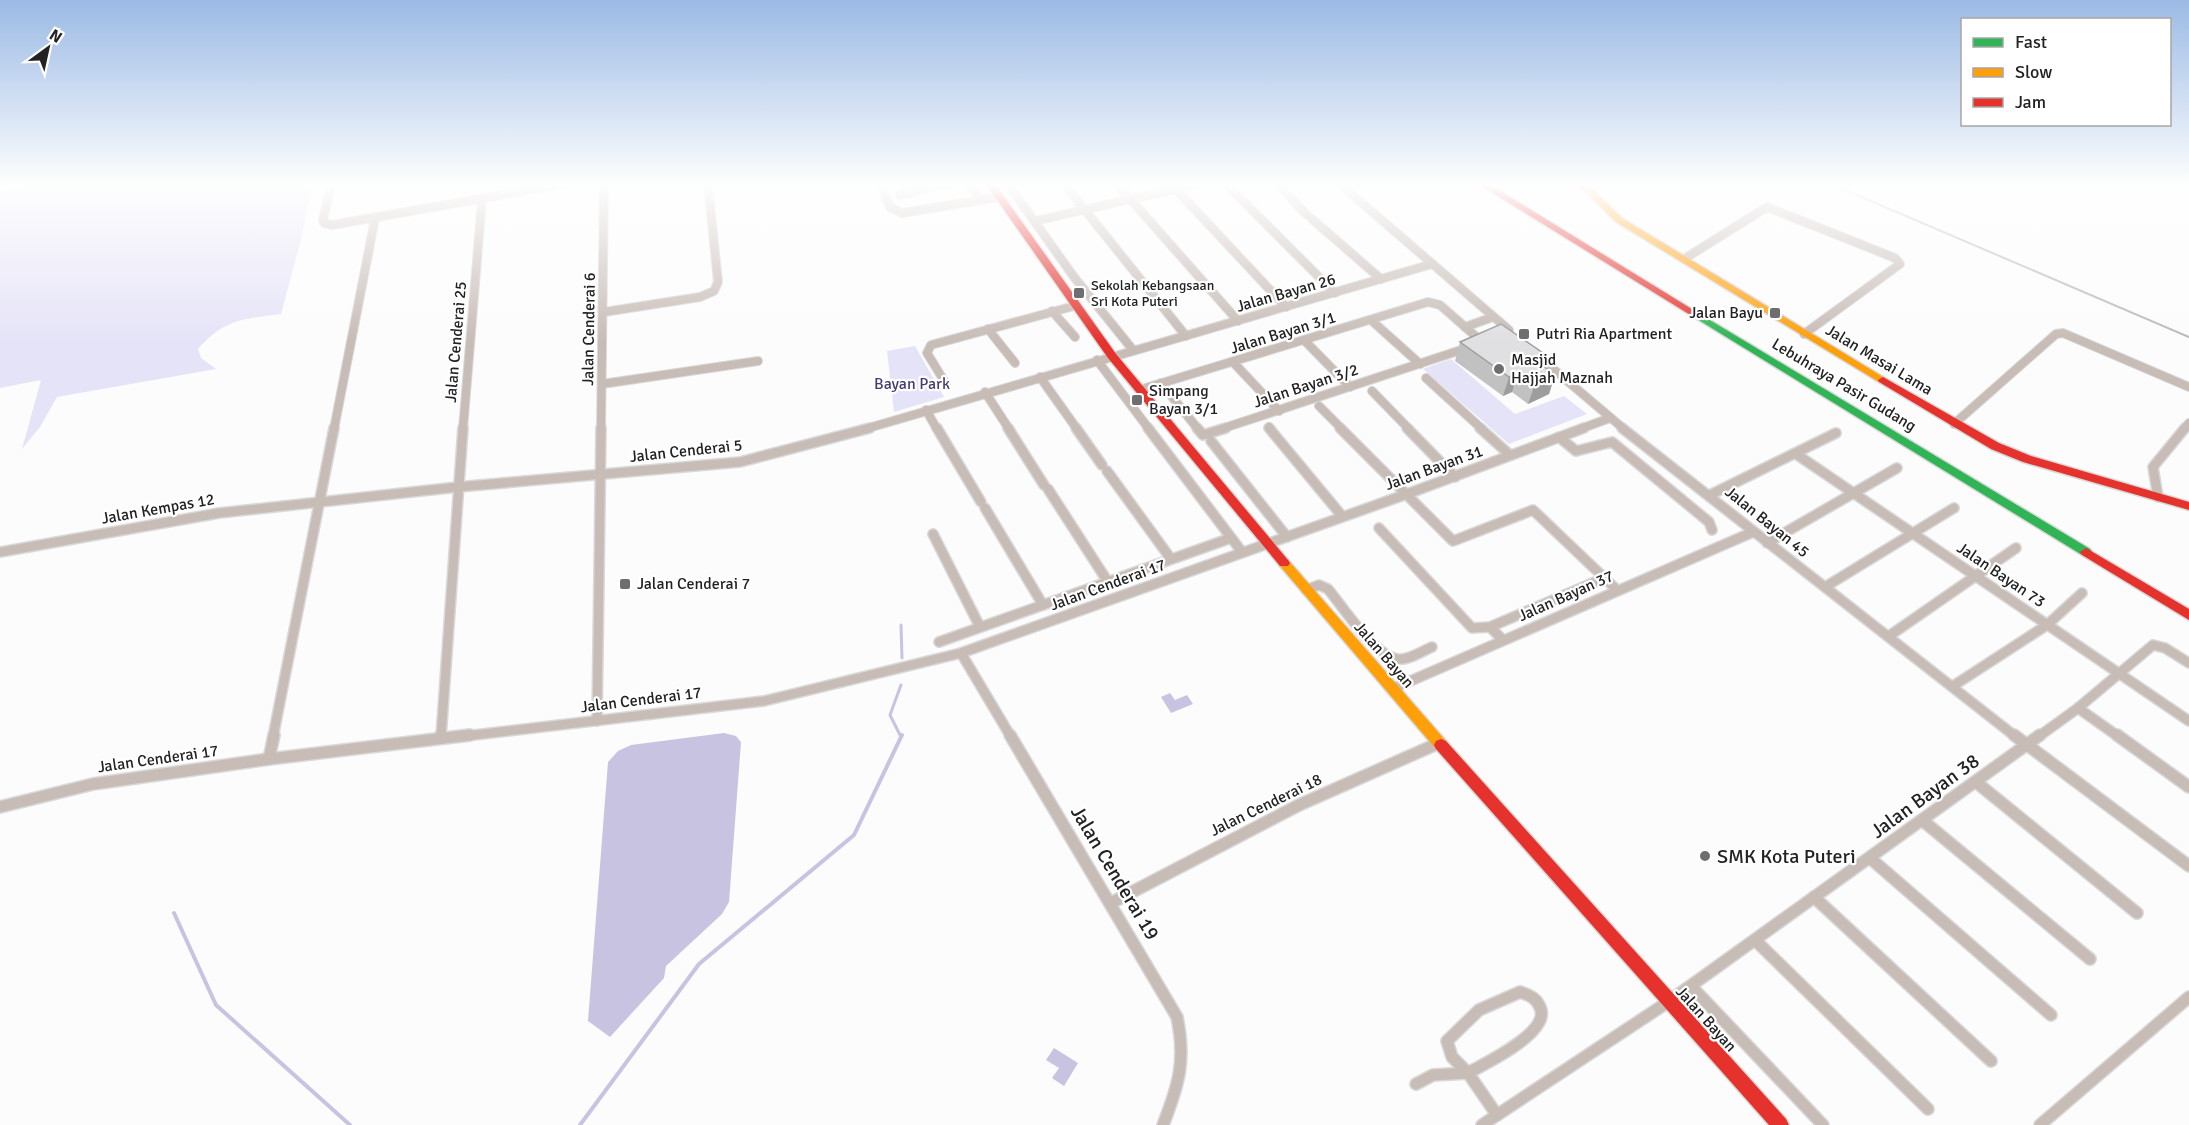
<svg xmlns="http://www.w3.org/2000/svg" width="2189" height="1125" font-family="Signika,sans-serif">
<rect width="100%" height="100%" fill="#fcfcfd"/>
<g fill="#e5e3f7">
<path d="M35,184L312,185L302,236L281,314C244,319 224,319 198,349L201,358L216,369L57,397L40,427L22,449L41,380L0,388V191Z"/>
<polygon points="915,346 944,397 894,412 887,351"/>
<polygon points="1451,359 1515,414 1564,396 1587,414 1509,444 1423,369"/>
</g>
<g fill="#c7c3e1">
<polygon points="1170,693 1175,700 1187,695 1193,704 1171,713 1161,697"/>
<polygon points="724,733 736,736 741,742 729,902 722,914 666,966 664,978 610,1037 588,1021 608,762 618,751 631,745"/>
<polygon points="1054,1048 1078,1063 1064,1086 1052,1078 1059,1068 1046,1060"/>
</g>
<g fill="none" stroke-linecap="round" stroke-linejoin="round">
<g stroke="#c7c3e1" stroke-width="3">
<polyline points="901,625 902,658"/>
<polyline points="901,685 890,715 901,737"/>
</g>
<g stroke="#c7c3e1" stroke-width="4">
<polyline points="174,913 216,1005 350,1125"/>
<polyline points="580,1125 699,964 854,835 902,735"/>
</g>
<g stroke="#d9d9da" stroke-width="10">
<g id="street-far2">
<polyline points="331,184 323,220 324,223 332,225 563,184"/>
<polyline points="880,184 890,207 902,213 999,197"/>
<polyline points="969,184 980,200"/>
<polyline points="1008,184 1074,277 1133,350"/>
<polyline points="1064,184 1186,336"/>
<polyline points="1117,184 1238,321"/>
<polyline points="1171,184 1286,307"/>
<polyline points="1226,184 1335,293"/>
<polyline points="1277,184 1307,215"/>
<polyline points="1340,184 1509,330"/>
<polyline points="900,195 947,184"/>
<polyline points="1312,219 1381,279"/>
<polyline points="1035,221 1197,184"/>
<polyline points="1684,259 1767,207 1895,258 1900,264 1804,334"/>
<polyline points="1052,311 1075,337"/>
<polyline points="604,312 700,297 714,291 718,282 708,184"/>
<polyline points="1371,320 1420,364"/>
<polyline points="1465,327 1493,317"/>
<polyline points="988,329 1015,363"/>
<polyline points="1304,340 1350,387"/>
<polyline points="1539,357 1624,429"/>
<polyline points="1097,360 1149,429"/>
<polyline points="1233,362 1279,411"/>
<polyline points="1040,377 1077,429"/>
<polyline points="1426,378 1482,429"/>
<polyline points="1161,383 1198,429"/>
<polyline points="602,384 758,361"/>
<polyline points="946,384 927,353 931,345 1074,306"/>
<polyline points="1139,390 1428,302 1440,305 1480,340 1480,344"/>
<polyline points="1372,391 1409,429"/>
<polyline points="985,392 1009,429"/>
<polyline points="1319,406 1342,429"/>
<polyline points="926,410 937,429"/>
<polyline points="1954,424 2056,334 2063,333 2189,387"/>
<polyline points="1269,427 1271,429"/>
<polyline points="334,429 375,219"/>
<polyline points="463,429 482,199"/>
<polyline points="601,429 604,184"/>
<polyline points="865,429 1432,264"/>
<polyline points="1221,429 1467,348"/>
<polyline points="1580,429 1610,418"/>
<polyline points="2184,429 2189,423"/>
</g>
</g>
<g stroke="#d9d9da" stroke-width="12">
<g id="street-far1">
<polyline points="937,428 981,502"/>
<polyline points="1008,428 1044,485"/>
<polyline points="1076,428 1102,465"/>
<polyline points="1148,428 1242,552"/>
<polyline points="1197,428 1203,435 1226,428"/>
<polyline points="1269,428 1342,516"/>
<polyline points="1340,428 1453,541 1533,510 1617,590"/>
<polyline points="1407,428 1455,477"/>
<polyline points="1480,428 1510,455"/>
<polyline points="1622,428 2016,737"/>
<polyline points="1559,437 1576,451 1612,442 1709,522 1712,530"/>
<polyline points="1211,441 1287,537"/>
<polyline points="1796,454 2189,721"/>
<polyline points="1107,471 1171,559"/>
<polyline points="1048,489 1108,582"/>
<polyline points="1710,495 1836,433"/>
<polyline points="2158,497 2153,467 2185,428"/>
<polyline points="985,508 1043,605"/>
<polyline points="1379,528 1472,628 1490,627"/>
<polyline points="933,534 980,627"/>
<polyline points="1767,543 1897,468"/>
<polyline points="0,552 219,513 458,487 740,462 870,428"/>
<polyline points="1825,587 1954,508"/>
<path d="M1306,590L1319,585L1328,589C1343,607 1374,655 1397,659C1408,661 1422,651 1432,647"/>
<polyline points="1889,636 2016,548"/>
<polyline points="1503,640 1490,627 1602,579"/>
<polyline points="939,642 1231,538"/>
<polyline points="961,653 1011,737"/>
<polyline points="1953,686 2047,625 2082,593"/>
<polyline points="1392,689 1753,532"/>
<polyline points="2078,708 2119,737"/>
<polyline points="597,721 601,428"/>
<polyline points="273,737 334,428"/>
<polyline points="441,737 463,428"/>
<polyline points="457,737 764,701 961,653 1407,494 1584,428"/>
<polyline points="2038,737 2078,708 2153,645 2165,648 2189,663"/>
</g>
</g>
<g stroke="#d9d9da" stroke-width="14">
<g id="street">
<path d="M1010,735L1177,1017C1186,1061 1179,1084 1163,1125"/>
<polyline points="2014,735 2189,866"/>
<polyline points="2117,735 2189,787"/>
<polyline points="441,738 441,735"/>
<polyline points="269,759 274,735"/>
<polyline points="1976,782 2137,913"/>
<polyline points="0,807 93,784 269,759 470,735"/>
<polyline points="1922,820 2090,959"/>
<polyline points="1870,858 2051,1015"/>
<polyline points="1814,897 1991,1061"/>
<polyline points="1111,903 1299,805 1439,743"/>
<polyline points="1755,940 1928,1109"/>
<polyline points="1691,986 1823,1125"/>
<path d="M1520,992C1530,995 1538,999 1541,1010C1547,1034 1486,1063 1468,1073L1452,1057L1447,1041L1479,1010Z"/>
<polyline points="1416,1084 1433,1075 1468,1073 1497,1115"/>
<polyline points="1482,1125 1668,1002 2040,735"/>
<polyline points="2040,1125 2189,997"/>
</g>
</g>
<g stroke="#d9d9da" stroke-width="3">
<polygon id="fast" points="1695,311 2090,549 2092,552 2090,555 2082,555 1692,316 1692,312"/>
</g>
<g stroke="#d9d9da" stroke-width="3">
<g id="slow">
<polygon points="1578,184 1587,184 1622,218 1888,380 1887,382 1879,382 1616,222"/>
<polygon points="1284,559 1288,560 1446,741 1448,745 1446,749 1441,751 1436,749 1280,566 1278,563"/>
</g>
</g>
<g stroke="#d9d9da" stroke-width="3">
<g id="jam">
<polygon points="986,184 995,184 1116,354 1288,560 1290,563 1288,566 1280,566 1108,358"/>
<polygon points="1478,184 1489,184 1700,314 1695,317 1692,316"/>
<polygon points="1883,377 1999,443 2031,456 2189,502 2189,510 2023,462 1991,449 1879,382 1878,380"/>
<polygon points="2086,548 2189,609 2189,620 2082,555 2080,552"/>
<polygon points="1441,739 1446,741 1786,1119 1789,1125 1769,1125 1436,749 1434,745 1436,741"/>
</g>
</g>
<use href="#street-far2" stroke="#c7bcb6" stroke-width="8"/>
<use href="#street-far1" stroke="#c7bcb6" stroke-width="9"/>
<use href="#street" stroke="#c7bcb6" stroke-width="11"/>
<use href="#fast" fill="#30b455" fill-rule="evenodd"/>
<use href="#slow" fill="#ff9f0a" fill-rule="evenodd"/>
<use href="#jam" fill="#e5322d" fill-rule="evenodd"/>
<polyline stroke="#bbb6b4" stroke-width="2" points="1831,184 2189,337"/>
</g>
<polygon fill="#c1c1c2" points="1460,342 1555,375 1549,394 1528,404 1512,392 1503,396 1455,361"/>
<g fill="#9d9d9e">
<polygon points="1549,357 1543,376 1538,362"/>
<polygon points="1518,373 1512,392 1503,396 1509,377"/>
<polygon points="1555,375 1549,394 1528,404 1535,384"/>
</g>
<polygon fill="#e0e0e2" stroke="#9d9d9e" stroke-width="1.5" points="1501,324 1549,357 1538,362 1555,375 1535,384 1518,373 1509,377 1460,342"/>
<linearGradient id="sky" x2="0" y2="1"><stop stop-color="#9bbae5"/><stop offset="0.54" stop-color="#fefefe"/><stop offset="1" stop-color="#fefefe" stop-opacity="0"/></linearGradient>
<rect width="2189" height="342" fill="url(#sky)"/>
<g fill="#6e6e70" stroke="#fff" stroke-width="2">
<rect x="1073" y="287" width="12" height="12" rx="3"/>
<rect x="1769" y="307" width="12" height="12" rx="3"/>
<rect x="1518" y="328" width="12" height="12" rx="3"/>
<circle cx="1499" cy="369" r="6"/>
<rect x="1131" y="394" width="12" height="12" rx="3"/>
<rect x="619" y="578" width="12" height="12" rx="3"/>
<circle cx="1705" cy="856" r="6"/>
</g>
<g text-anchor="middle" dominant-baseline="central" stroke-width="4.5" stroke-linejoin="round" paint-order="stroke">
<g font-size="14" fill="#222124" stroke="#fff" text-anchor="start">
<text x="1091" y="285">Sekolah Kebangsaan<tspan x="1091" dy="16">Sri Kota Puteri</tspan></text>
</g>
<g font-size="16" fill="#222124" stroke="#fff">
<text transform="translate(1286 293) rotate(-16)">Jalan Bayan 26</text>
<text transform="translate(589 329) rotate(-89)">Jalan Cenderai 6</text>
<text transform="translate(1283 333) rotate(-17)">Jalan Bayan 3/1</text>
<text transform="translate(456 342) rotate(-85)">Jalan Cenderai 25</text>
<text transform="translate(1879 360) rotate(31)">Jalan Masai Lama</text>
<text transform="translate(1844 385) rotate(31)">Lebuhraya Pasir Gudang</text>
<text transform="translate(1306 386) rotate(-18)">Jalan Bayan 3/2</text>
<text transform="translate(686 451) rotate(-6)">Jalan Cenderai 5</text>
<text transform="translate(1434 468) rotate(-20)">Jalan Bayan 31</text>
<text transform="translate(158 509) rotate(-10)">Jalan Kempas 12</text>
<text transform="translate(1767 522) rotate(39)">Jalan Bayan 45</text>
<text transform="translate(2001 575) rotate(34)">Jalan Bayan 73</text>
<text transform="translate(1108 585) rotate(-20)">Jalan Cenderai 17</text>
<text transform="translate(1566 596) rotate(-24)">Jalan Bayan 37</text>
<text transform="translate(1384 655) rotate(49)">Jalan Bayan</text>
<text transform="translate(641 700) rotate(-7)">Jalan Cenderai 17</text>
<text transform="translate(158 759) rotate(-8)">Jalan Cenderai 17</text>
<text transform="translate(1266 805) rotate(-26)">Jalan Cenderai 18</text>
<text transform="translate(1706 1019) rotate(48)">Jalan Bayan</text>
</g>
<g font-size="16" fill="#222124" stroke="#fff" text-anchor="start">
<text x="1763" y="313" text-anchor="end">Jalan Bayu</text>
<text x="1536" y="334">Putri Ria Apartment</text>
<text x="1511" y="360">Masjid<tspan x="1511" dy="18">Hajjah Maznah</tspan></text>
<text x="1149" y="391">Simpang<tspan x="1149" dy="18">Bayan 3/1</tspan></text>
<text x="637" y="584">Jalan Cenderai 7</text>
</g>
<g font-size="16" fill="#453b71" stroke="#fff">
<text x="912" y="384">Bayan Park</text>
</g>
<g font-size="20" fill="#222124" stroke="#fff">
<text transform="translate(1925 796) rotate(-36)">Jalan Bayan 38</text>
<text transform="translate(1115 873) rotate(59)">Jalan Cenderai 19</text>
</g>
<g font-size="20" fill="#222124" stroke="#fff" text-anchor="start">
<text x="1717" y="856">SMK Kota Puteri</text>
</g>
</g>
<rect x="1961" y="18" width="210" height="108" fill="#ffffff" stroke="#a7a6a7" stroke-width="1.5"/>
<rect x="1973" y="38" width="30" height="9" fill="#30b455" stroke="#a7a6a7" stroke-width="1.5"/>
<text x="2015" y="48" font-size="18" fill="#222124">Fast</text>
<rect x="1973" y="68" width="30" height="9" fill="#ff9f0a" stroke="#a7a6a7" stroke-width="1.5"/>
<text x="2015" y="78" font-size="18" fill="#222124">Slow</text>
<rect x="1973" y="98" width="30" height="9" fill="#e5322d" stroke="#a7a6a7" stroke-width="1.5"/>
<text x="2015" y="108" font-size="18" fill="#222124">Jam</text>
<g transform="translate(48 48) rotate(33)" stroke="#ffffff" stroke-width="4.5" paint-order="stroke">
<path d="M0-4.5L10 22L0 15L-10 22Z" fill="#222124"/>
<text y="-9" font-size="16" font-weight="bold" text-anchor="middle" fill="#222124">N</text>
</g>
</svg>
